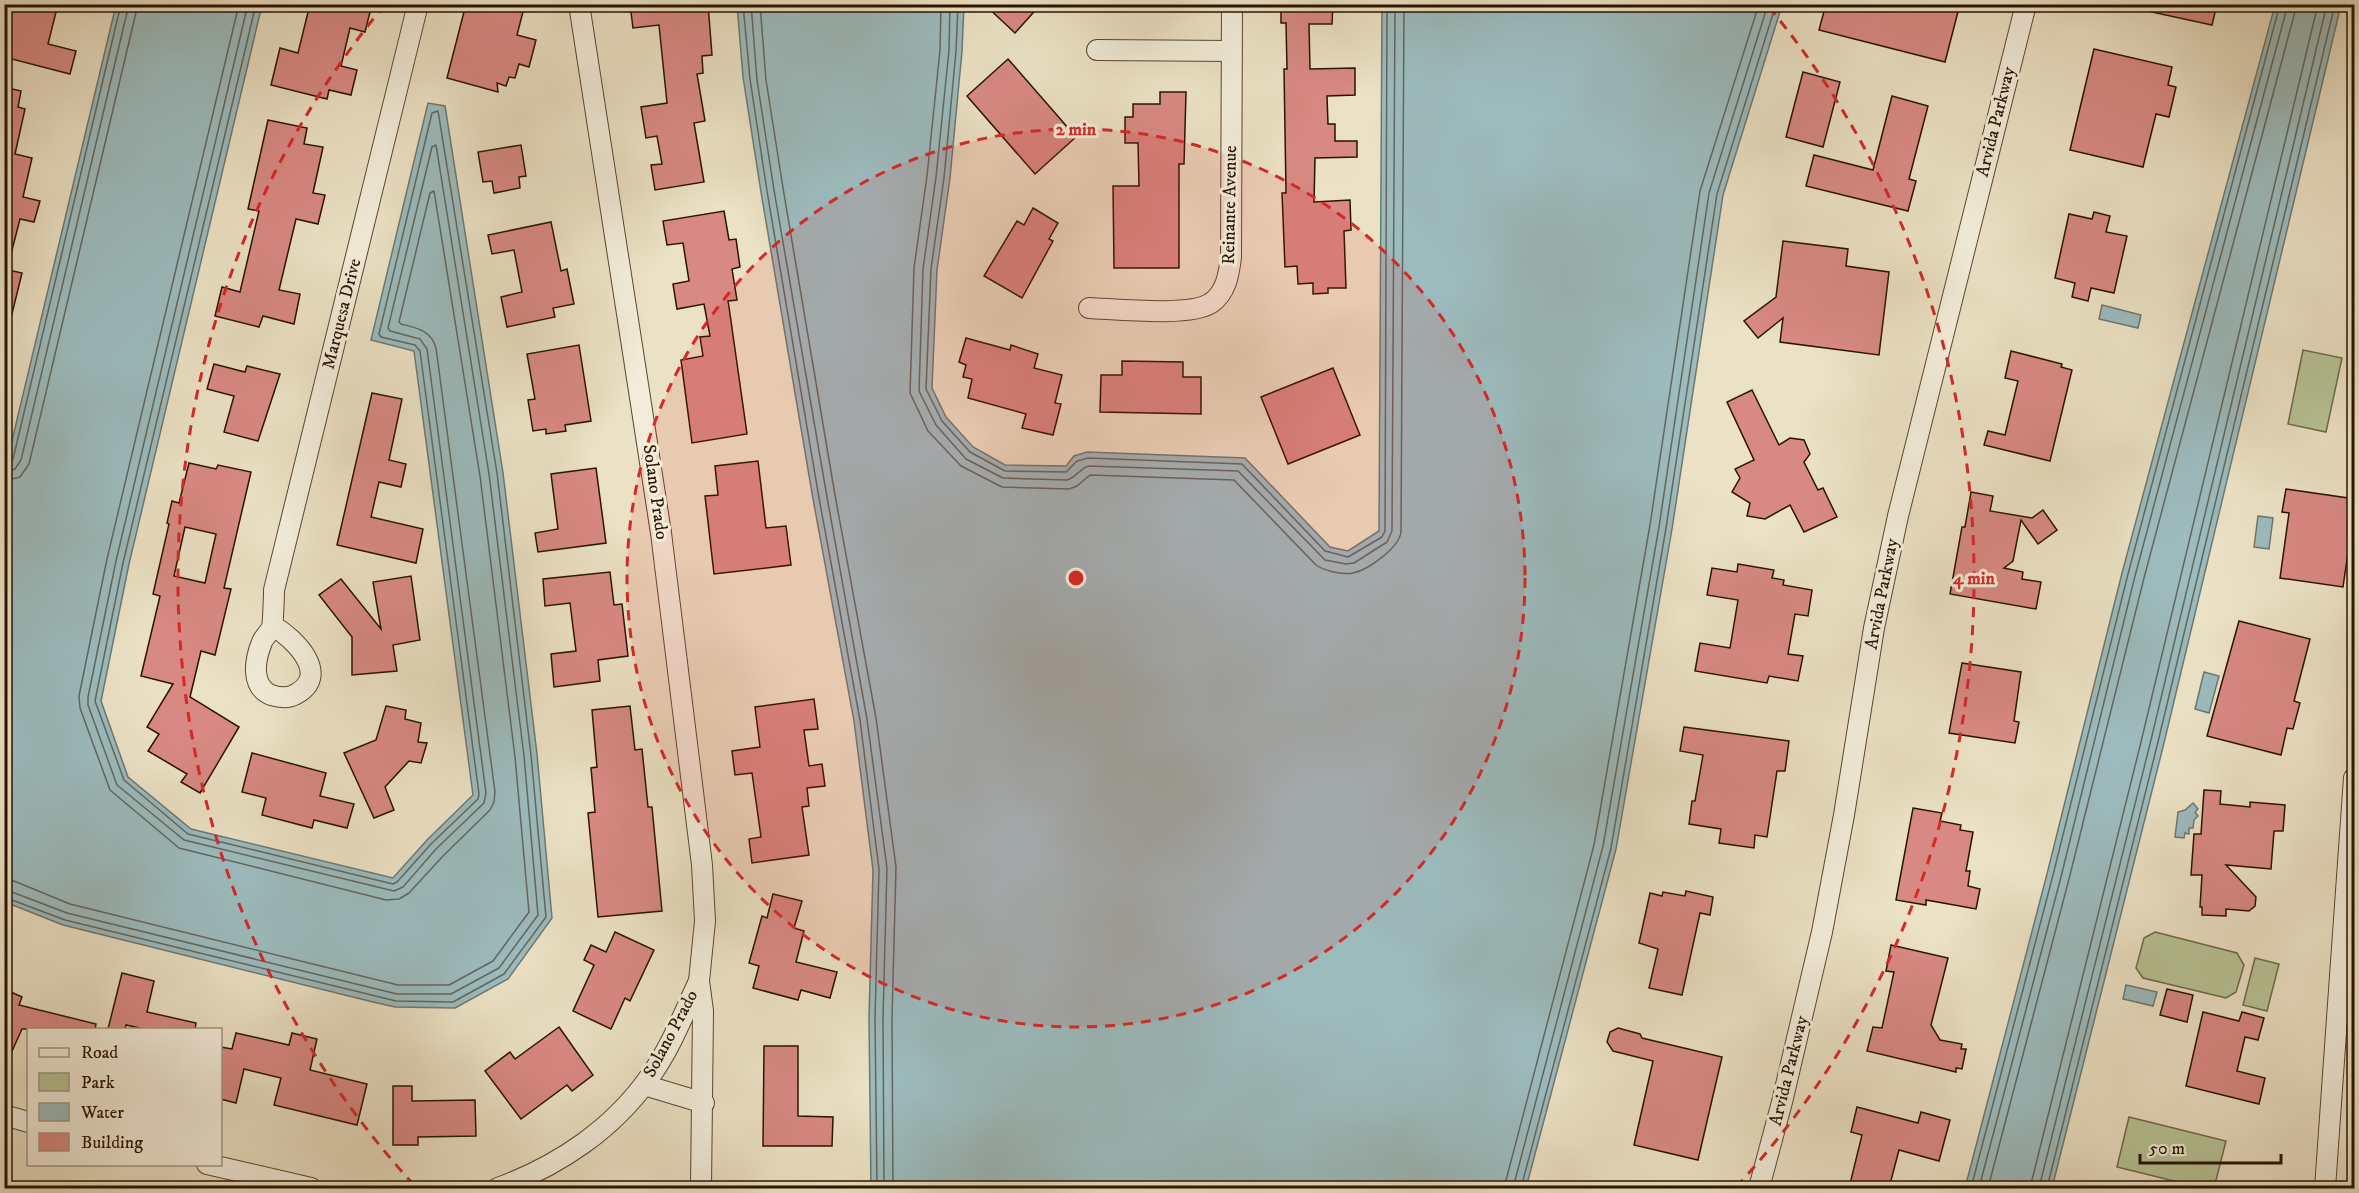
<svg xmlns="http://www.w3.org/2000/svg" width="2359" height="1193" font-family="'IM FELL DW Pica',serif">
<rect width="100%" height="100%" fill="#ebe1c4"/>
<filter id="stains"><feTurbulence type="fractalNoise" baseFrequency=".00333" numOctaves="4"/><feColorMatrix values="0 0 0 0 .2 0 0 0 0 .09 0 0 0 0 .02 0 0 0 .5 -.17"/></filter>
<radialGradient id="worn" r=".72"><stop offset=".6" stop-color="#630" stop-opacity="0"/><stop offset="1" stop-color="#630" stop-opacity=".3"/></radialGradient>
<g fill="#b7c395" stroke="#706b4a" stroke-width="1.5">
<polygon points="2303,350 2342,358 2326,432 2288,424"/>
<polygon points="2155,932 2237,953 2244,965 2236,992 2226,998 2143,978 2136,968 2144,938"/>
<polygon points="2255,958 2279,964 2267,1011 2243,1005"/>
<polygon points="2129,1117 2226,1141 2214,1188 2202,1188 2117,1167"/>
</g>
<g fill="#9cbbbd" stroke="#6e7871" stroke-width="1.5">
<polygon points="116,5 262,5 129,564 101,701 128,777 191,829 393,878 427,840 473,795 414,351 371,340 428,103 445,106 503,473 537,754 552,918 508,979 455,1008 395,1007 373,1002 63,925 5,902 5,470"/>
<polygon points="737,5 964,5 962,51 950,178 937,270 932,388 946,417 973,447 1005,465 1066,466 1074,456 1087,452 1245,458 1330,547 1348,551 1379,531 1382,5 1782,5 1723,195 1672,529 1616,849 1526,1188 871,1188 869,1018 873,870 854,721 813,499 761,192 743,77"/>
<polygon points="2275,5 2341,5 2163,747 2052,1188 1965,1188 2047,874 2122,573"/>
<polygon points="2102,305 2141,315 2138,328 2099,319"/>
<polygon points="2258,516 2273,518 2269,549 2254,547"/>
<polygon points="2204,672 2219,676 2209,713 2195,709"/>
<polygon points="2193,803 2198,809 2195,812 2198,816 2194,820 2193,828 2189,828 2189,834 2185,833 2184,838 2175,837 2178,812 2185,810"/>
<polygon points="2126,985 2157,992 2153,1006 2123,999"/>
</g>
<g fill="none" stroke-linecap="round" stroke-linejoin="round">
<g stroke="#62675e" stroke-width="1.5">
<polyline points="743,4 750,79 767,191 819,498 860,720 879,869 875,1018 877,1188"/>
<polyline points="751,4 757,80 774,190 827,497 867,719 887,868 883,1018 884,1188"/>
<polyline points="760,4 766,80 783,188 835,495 876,718 896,867 892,1018 893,1188"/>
<path d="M941,4L940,50L927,176L914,268L910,393L928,431L961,466L1002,487L1069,489L1077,486L1090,475L1234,480L1316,565C1325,571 1342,575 1353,573C1368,570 1399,548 1401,532L1404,4"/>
<path d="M950,4L949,50L936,177L923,269L919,391L936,425L966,459L1003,478L1067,480C1077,477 1080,468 1089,466L1238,471L1325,560L1346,564L1354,563L1387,542L1392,531L1395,4"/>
<polyline points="958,4 956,51 944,178 931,269 926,389 942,421 970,452 1005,471 1066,472 1077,461 1088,458 1242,464 1325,551 1348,557 1382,537 1385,531 1387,4"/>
<polyline points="4,464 10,463 13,459 121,4"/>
<polyline points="4,472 15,469 21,460 129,4"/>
<polyline points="4,481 20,477 29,464 138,4"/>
<path d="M4,880L14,881L70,904L398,985H449L493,961L529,912L515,757L480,476L434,191L430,193L399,322L401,324C417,328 431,330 436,348L495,792L494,802L490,810L443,856L409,893L399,899L386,900L179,848L110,790L80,708L79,696L107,559L239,4"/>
<polyline points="4,889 67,913 397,994 451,994 499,968 538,915 524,756 489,474 436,145 432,147 388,328 390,331 420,339 427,349 486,793 484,803 436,849 403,887 394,891 184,840 117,785 88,705 88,697 116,561 248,4"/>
<polyline points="4,897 65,920 396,1001 453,1002 504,974 546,917 531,755 497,473 438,111 432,113 379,334 381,337 415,345 420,351 479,794 478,799 431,844 397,882 393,884 188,834 124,780 95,701 123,563 256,4"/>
<polyline points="1504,1188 1594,845 1650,525 1700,191 1759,4"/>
<polyline points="1513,1188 1603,846 1659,527 1709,193 1768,4"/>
<polyline points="1521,1188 1611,848 1666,528 1717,194 1776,4"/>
<polyline points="1971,1188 2053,875 2128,574 2280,4"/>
<polyline points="1979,1188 2061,877 2135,576 2288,4"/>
<polyline points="1988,1188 2069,879 2144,578 2297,4"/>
<polyline points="2030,1188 2141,742 2318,4"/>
<polyline points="2039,1188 2150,744 2327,4"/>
<polyline points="2047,1188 2157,746 2335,4"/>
</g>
</g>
<g fill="#d88983" stroke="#291300" stroke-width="1.5" fill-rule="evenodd">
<polygon points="4,4 58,4 48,44 76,51 70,74 4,57"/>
<polygon points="310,4 372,4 365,32 350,28 341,66 357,70 351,95 329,90 327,99 271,85 280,48 298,53"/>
<polygon points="466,4 525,4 517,35 536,40 529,67 519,64 515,78 509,77 506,86 497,83 498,92 447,78"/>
<polygon points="630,4 708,4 712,55 702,56 703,73 697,74 705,121 694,123 704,182 655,190 651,165 662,164 657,136 646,138 641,107 667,103 659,25 633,28"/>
<polygon points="984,4 1041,4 1015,33"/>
<polygon points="1281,4 1333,4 1332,24 1309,24 1310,69 1355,68 1355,95 1327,96 1328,124 1335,124 1335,141 1357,141 1357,157 1315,158 1314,202 1350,200 1351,230 1344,231 1346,288 1328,288 1328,293 1313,294 1313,283 1298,284 1297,266 1285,267 1282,193 1286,193 1284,69 1287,69 1286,23 1281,23"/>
<polygon points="1826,4 1960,4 1945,62 1819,30"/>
<polygon points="2148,4 2217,4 2212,25 2147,11"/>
<polygon points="2094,49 2172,67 2168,85 2176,87 2169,117 2156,114 2143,167 2070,150"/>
<polygon points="1008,59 1076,137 1035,174 967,96"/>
<polygon points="1803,72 1840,82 1823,147 1786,137"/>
<polygon points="4,87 21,91 18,107 25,109 15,154 32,158 23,197 40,201 34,222 20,219 10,258 4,258"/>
<polygon points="1160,92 1186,92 1184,164 1179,164 1179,268 1114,268 1113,186 1139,186 1138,143 1125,143 1125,117 1133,117 1133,104 1160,104"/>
<polygon points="1892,96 1928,106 1909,179 1916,181 1908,211 1806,186 1814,155 1873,170"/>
<polygon points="268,120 307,128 304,144 323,147 313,193 325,195 318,224 296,219 279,290 300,294 294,324 263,316 259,327 215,316 222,287 240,292 259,211 248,209"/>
<polygon points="521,145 526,176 519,177 520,188 494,193 492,181 483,182 478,152"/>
<polygon points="1033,208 1058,223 1049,239 1053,241 1022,298 984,276 1017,221 1024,225"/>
<polygon points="724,211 729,240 736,239 740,267 732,269 737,300 728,301 729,307 747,434 692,443 681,360 703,356 700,337 710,336 704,304 677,309 673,284 689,281 683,243 667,245 663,221"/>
<polygon points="2094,212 2110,216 2106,232 2127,236 2114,293 2091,288 2088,301 2072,297 2075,283 2055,278 2069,214 2092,219"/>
<polygon points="551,222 561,271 567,269 574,304 553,308 555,317 507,327 501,297 522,292 514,250 492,254 488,235"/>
<polygon points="1783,241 1848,249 1846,266 1889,272 1879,355 1780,342 1783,318 1758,338 1744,321 1776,297"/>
<polygon points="4,269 22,273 10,322 4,321"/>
<polygon points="966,338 1010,350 1011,345 1038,354 1034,368 1062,375 1055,403 1061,404 1053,435 1022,428 1026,414 968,398 972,379 963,377 966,365 959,362"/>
<polygon points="579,345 591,421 565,425 566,431 546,434 546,429 533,431 528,400 535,399 527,354"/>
<polygon points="2011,351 2062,364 2061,367 2072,370 2050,461 1984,445 1988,431 2005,435 2018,381 2005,378"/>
<polygon points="1122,361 1183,362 1183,377 1201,377 1201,414 1100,412 1101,375 1122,375"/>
<polygon points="214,364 245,372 247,366 280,374 258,441 224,432 234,396 207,389"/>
<polygon points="1333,368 1360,435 1288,464 1261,397"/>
<polygon points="1752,390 1779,445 1790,438 1804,440 1810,454 1804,462 1818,490 1823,488 1837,517 1804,532 1790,505 1765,519 1747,516 1750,503 1732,492 1740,478 1735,469 1754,460 1727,402"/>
<polygon points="372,393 402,399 389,460 406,464 401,487 379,482 371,517 423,529 416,563 337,545"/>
<polygon points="758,461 766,528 786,526 791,565 714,574 705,496 718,495 715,466"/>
<path d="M189,463L216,469L218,465L251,472L224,588L231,589L215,655L201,651L190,697L239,727L200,793L181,782L187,774L148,751L159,734L147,727L173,684L141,676L160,596L153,594L169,524L167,523L172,501L179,503ZM185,527L216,534L205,583L174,576Z"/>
<polygon points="596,468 606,543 538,552 535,533 558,529 551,474"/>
<polygon points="2286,489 2355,499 2355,526 2352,525 2343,587 2280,578 2289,513 2282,512"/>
<polygon points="1971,492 1993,496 1990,511 2032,518 2043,510 2057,530 2038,544 2021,520 2013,561 2004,568 2023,572 2022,579 2041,582 2036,609 1950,594 1962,527 1965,527"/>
<polygon points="1738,564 1774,570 1772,578 1784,580 1783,585 1812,590 1808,616 1795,614 1788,654 1803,656 1798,681 1769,676 1767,683 1695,671 1700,643 1730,648 1738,600 1707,595 1712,568 1737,572"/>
<polygon points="610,572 614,605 622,604 628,656 598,660 600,681 554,687 551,654 576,651 570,603 545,606 543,579"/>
<polygon points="411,576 420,640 393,645 397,671 352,675 352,637 319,595 341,579 381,629 373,582"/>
<polygon points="2239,621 2310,639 2294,701 2300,703 2293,729 2287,728 2281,755 2207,736"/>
<polygon points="1962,663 2021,672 2014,721 2019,722 2015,743 1949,733"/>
<polygon points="814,699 818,729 804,730 809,766 822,764 825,786 807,788 809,806 802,807 809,855 752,863 749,839 761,837 752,773 735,775 732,751 760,747 755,707"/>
<polygon points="386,706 406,710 405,719 421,723 418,742 427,743 421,763 409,761 385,787 394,810 374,818 344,753 376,740"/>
<polygon points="630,706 635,750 642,749 648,807 652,807 662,911 598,917 588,813 595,812 591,768 597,767 592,710"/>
<polygon points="1684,727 1789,741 1785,771 1777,771 1767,837 1755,835 1754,848 1719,843 1721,829 1689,824 1692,801 1695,801 1703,755 1680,751"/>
<polygon points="252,753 326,773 320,796 354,804 347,828 314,820 312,828 262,815 266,798 242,792"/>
<polygon points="2204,790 2221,791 2220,804 2250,807 2250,802 2285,805 2283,831 2274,831 2271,869 2226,865 2256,897 2255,906 2249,911 2226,909 2226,916 2202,915 2202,907 2200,907 2202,875 2191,875 2194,834 2201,834"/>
<polygon points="1913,808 1942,813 1940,821 1961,825 1960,830 1973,832 1966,871 1970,871 1968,886 1980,889 1976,909 1926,900 1926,905 1896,900"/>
<polygon points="1686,891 1713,897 1710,915 1700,913 1682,995 1649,988 1658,949 1639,943 1650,893 1662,896 1663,892 1685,896"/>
<polygon points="773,894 802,901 794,928 804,931 796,962 837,972 830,998 801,990 798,1000 753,988 759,966 749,963 762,916 767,918"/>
<polygon points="615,932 654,950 630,1001 625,998 611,1029 573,1011 594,965 584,960 591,945 606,952"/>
<polygon points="1891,945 1948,958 1931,1025 1940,1040 1962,1044 1961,1049 1966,1049 1962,1069 1956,1068 1956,1072 1867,1051 1873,1027 1882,1028 1894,972 1886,971"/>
<polygon points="122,973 154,981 147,1012 196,1023 195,1029 144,1029 126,1025 125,1029 108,1029"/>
<polygon points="4,989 22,997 19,1005 96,1024 95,1029 22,1029 4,1069"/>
<polygon points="2167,989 2193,995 2187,1022 2160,1015"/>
<polygon points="2203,1012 2239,1021 2242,1012 2264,1018 2258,1040 2245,1037 2237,1071 2265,1078 2259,1104 2186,1086"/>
<polygon points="559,1027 593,1075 572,1091 567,1085 521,1119 485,1071 510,1052 515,1059"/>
<polygon points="1618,1028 1640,1034 1642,1038 1722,1057 1698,1160 1634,1145 1653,1061 1613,1051 1607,1042 1610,1032"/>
<polygon points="236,1033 289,1045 292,1033 317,1039 310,1070 367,1084 357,1125 274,1105 281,1078 244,1069 236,1103 220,1099 220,1047 232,1049"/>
<polygon points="764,1046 798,1046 798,1116 833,1117 832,1146 763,1146"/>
<polygon points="393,1086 412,1086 412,1101 475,1100 476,1136 418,1137 418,1145 393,1145"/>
<polygon points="1857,1107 1918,1123 1921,1112 1950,1120 1939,1161 1899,1150 1889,1188 1849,1188 1862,1135 1851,1132"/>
</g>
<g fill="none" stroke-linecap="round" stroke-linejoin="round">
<g stroke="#5a4631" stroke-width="22">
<g id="minor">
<polyline points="579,4 661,533 702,865 705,921 699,981 703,1011 701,1188"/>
<polyline points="1097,50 1231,51"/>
<path d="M1089,308C1116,309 1191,317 1211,303C1226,293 1229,274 1231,257L1232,4"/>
<path d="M273,626C294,638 333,676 294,695C287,699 278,697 271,695C250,686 255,659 262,642C264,637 270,632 272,627C273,623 274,597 274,590L418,4"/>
<polyline points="644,1085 704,1103"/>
<polyline points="4,1115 28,1122"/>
<polyline points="207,1164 311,1188"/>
<path d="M498,1188C558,1166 614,1129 651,1075C671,1047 684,1013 699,981"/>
<polyline points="1759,1188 1782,1102 1822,932 1844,815 1874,628 1898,516 2026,4"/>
<polyline points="2325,1188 2354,778"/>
</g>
</g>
<use href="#minor" stroke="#f2ecd9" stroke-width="20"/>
</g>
<circle cx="1076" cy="578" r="449" fill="#d62828" fill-opacity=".12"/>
<g fill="none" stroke="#d62828" stroke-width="3" stroke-dasharray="10 8">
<circle cx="1076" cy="578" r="449"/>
<path d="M414 1185A898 898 0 0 1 383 7M1769 7A898 898 0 0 1 1738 1185"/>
</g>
<g text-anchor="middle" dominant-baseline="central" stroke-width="6" stroke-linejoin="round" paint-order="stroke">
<g font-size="18" fill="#291300" stroke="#f2ecd9">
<text transform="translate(1996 122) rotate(-76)">Arvida Parkway</text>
<text transform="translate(1230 205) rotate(-89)">Reinante Avenue</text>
<text transform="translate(342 314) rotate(-76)">Marquesa Drive</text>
<text transform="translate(655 492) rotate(82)">Solano Prado</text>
<text transform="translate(1882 594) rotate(-79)">Arvida Parkway</text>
<text transform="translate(671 1034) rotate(-62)">Solano Prado</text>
<text transform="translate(1789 1071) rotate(-76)">Arvida Parkway</text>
</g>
</g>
<circle cx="1076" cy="578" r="9" fill="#d62828" stroke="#f2ecd9" stroke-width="3"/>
<g font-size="18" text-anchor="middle" font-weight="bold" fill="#d62828" stroke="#f2ecd9" stroke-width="6" stroke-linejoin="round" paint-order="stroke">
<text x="1076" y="135">2 min</text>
<text x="1974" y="584">4 min</text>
</g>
<rect width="2359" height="1193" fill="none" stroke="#ebe1c4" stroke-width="24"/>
<rect x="6" y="6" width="2347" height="1181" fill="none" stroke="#291300" stroke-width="3"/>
<rect x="12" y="12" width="2335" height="1169" fill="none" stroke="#291300" stroke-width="1.5"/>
<rect x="27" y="1028" width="195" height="138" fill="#f2ecd9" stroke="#a29582" stroke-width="1.5"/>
<rect x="39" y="1048" width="30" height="9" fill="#f2ecd9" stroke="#a29582" stroke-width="1.5"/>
<text x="81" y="1058" font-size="18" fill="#291300">Road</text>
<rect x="39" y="1073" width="30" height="18" fill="#b7c395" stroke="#a29582" stroke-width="1.5"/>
<text x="81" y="1088" font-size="18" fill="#291300">Park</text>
<rect x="39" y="1103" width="30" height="18" fill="#9cbbbd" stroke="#a29582" stroke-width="1.5"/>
<text x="81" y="1118" font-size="18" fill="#291300">Water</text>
<rect x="39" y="1133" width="30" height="18" fill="#d88983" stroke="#a29582" stroke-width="1.5"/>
<text x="81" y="1148" font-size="18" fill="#291300">Building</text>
<path d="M2140 1154v9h141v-9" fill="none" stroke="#291300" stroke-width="3"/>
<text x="2149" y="1154" font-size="18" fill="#291300" stroke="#f2ecd9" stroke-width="4.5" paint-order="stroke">50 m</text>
<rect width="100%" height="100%" filter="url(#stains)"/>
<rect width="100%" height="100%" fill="url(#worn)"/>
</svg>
